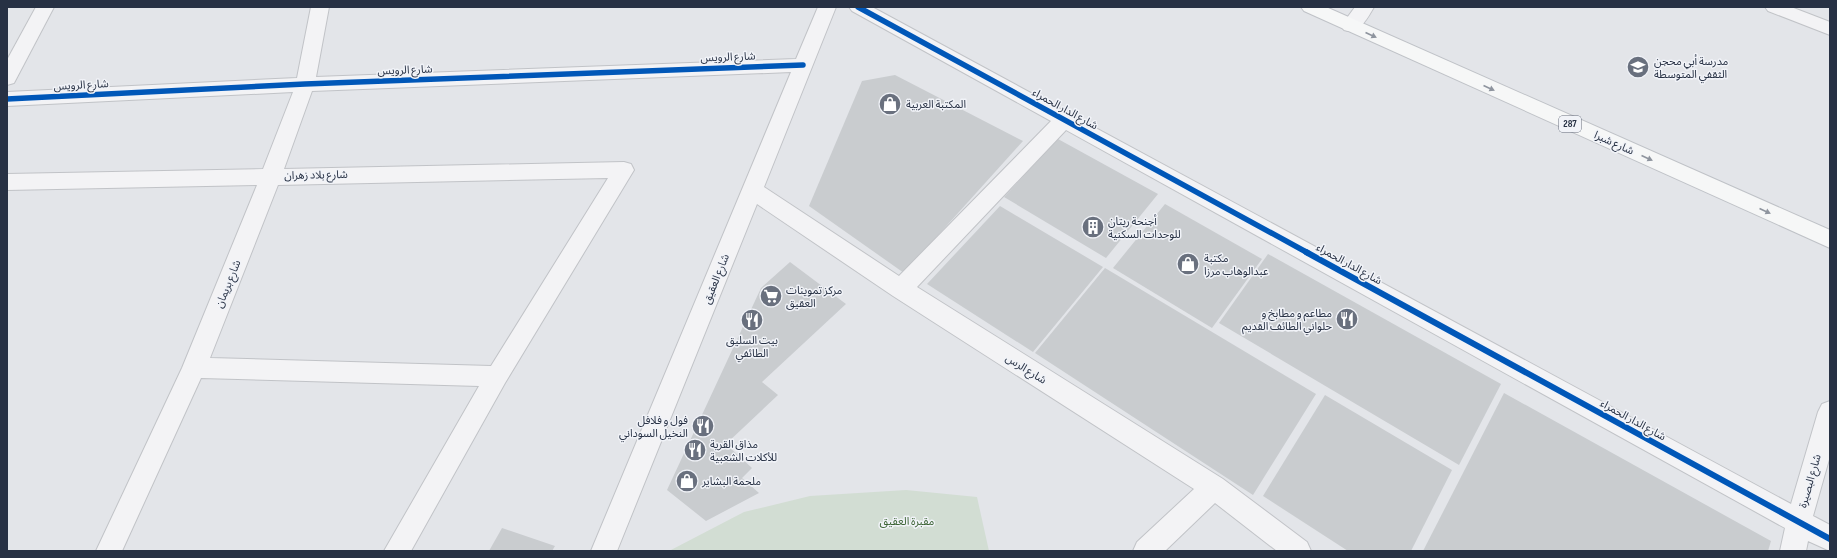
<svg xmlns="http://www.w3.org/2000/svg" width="1837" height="558" font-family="'Sofia Sans Condensed','Noto Sans Arabic',sans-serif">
<rect width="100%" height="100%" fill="#e3e5e9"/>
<polygon fill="#d2ddd3" points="906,490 977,497 989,551 669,551 744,512 810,496"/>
<g fill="#c9cccf">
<polygon points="895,75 1023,141 904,273 809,206 862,81"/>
<polygon points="1058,139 1158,194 1106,258 1004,197"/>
<polygon points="1165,204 1262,259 1212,328 1113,268"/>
<polygon points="1000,206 1103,267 1033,352 927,284"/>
<polygon points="1268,254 1501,384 1459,465 1219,323"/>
<polygon points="790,262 846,304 762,382 778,395 726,444 752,468 742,478 759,493 706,521 667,490 761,288"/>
<polygon points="1105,268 1316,394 1253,495 1035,353"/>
<polygon points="1504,393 1771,541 1768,551 1423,551"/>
<polygon points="1325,395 1452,470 1411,551 1348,551 1263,496"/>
<polygon points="502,528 555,546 552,551 489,551"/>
</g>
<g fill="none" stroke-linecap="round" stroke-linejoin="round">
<g stroke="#c1c3c7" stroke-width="2">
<g id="street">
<polygon points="36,7 54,7 14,83 7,85 7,60"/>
<path d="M311,7H329L316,77L796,59L818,7H836L764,187L899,276L1051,121L852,11L849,7H872L1791,504L1818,412L1822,404L1830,401V456L1813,516L1830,525V551L1808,541L1806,551H1780L1785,528L1066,130L917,287L1223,479L1307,542L1311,551H1277L1215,503L1165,551H1133L1137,542L1194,489L893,296L757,204L617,551H591L791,72L312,91L284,169L624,162L631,164L634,170L505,383L411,551H384L479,386L201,378L122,551H96L182,368L257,185L7,190V174L263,169L293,92L7,106V92L297,78ZM608,178L491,366L210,358L278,185Z"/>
<path d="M1355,7H1374C1367,19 1359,35 1344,30L1341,26Z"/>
<polygon points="1765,7 1791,7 1830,22 1830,35 1768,11"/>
</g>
</g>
<g stroke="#bfc2c7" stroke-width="2">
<polygon id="primary" points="1301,7 1326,7 1830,230 1830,248 1304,11"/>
</g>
<use href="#street" fill="#f3f3f5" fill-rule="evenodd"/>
<use href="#primary" fill="#f6f7f7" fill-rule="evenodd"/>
<g stroke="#f1f3f8" stroke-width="8">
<g id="cycleway-far1">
<polyline points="858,7 1308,253"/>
<polyline points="7,99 305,84 803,65"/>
</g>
</g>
<g stroke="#f1f3f8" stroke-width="9">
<polyline id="cycleway" points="1306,252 1830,539"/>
</g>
<use href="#cycleway-far1" stroke="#0057b8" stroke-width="5.5"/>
<use href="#cycleway" stroke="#0057b8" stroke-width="6"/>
</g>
<defs><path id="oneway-solid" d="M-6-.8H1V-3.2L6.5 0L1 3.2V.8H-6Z"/></defs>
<g fill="#8e949e">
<use href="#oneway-solid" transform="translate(1371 35) rotate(24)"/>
<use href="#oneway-solid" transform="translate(1489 88) rotate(24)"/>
<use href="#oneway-solid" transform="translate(1647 158) rotate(24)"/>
<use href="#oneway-solid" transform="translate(1765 211) rotate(24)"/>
</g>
<defs>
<g id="school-disc" transform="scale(1.15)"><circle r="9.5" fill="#69707e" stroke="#f1f3f8"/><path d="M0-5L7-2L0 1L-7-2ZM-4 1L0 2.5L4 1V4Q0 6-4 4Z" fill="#fff"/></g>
<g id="shop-disc" transform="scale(1.15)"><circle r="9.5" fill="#69707e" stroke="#f1f3f8"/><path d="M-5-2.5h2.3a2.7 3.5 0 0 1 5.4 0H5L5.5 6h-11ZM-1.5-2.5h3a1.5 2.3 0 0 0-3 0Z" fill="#fff"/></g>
<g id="building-disc" transform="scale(1.15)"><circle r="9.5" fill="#69707e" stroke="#f1f3f8"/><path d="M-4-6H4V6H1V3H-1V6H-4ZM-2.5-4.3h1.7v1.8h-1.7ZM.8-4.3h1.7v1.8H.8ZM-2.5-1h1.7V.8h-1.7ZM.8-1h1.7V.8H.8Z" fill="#fff"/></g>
<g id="supermarket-disc" transform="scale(1.15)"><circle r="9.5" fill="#69707e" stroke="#f1f3f8"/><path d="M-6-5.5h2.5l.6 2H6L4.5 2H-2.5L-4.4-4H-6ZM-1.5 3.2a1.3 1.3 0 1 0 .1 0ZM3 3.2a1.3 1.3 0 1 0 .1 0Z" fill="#fff"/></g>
<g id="restaurant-disc" transform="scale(1.15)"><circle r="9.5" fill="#69707e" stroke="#f1f3f8"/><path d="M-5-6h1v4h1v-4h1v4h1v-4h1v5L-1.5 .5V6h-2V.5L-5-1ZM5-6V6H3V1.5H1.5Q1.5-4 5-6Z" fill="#fff"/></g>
</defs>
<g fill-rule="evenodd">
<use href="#school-disc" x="1638" y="67"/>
<use href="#shop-disc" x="890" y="104"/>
<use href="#building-disc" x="1093" y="227"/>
<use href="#shop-disc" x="1188" y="264"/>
<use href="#supermarket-disc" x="771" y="296"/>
<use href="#restaurant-disc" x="1347" y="319"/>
<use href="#restaurant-disc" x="752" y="320"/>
<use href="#restaurant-disc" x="703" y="426"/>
<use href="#restaurant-disc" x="695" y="450"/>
<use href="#shop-disc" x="687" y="481"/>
</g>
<g text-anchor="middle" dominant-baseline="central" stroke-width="3" stroke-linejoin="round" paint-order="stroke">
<rect fill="#f1f3f8" stroke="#646b7a" stroke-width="1" x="1559" y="116" width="22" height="16" rx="3"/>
<g font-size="10" font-weight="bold" fill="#273144">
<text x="1570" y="124">287</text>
</g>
<g font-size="11" fill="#273144" stroke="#f1f3f8">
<text transform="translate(728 57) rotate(-2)">شارع الرويس</text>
<text transform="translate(405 70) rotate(-2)">شارع الرويس</text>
<text transform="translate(81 85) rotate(-3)">شارع الرويس</text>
<text transform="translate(1065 109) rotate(29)">شارع الدار الحمراء</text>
<text transform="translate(1614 143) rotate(24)">شارع شبرا</text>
<text transform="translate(316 175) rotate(-1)">شارع بلاد زهران</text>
<text transform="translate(1349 264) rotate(29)">شارع الدار الحمراء</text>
<text transform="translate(716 279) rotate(-68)">شارع العقيق</text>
<text transform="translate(228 284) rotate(-68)">شارع بريمان</text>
<text transform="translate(1026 369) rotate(32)">شارع الرس</text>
<text transform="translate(1633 420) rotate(29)">شارع الدار الحمراء</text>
<text transform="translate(1810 481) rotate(-74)">شارع البصيرة</text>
</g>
<g font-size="11" fill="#273144" stroke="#f1f3f8" text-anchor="start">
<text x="1654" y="61">مدرسة أبي محجن<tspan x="1654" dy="13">الثقفي المتوسطة</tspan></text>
<text x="906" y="104">المكتبة العربية</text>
<text x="1108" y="221">أجنحة ريتان<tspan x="1108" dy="13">للوحدات السكنية</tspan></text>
<text x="1204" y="258">مكتبة<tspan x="1204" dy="13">عبدالوهاب مرزا</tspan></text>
<text x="786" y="290">مركز تموينات<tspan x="786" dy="13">العقيق</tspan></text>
<text x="1332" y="313" text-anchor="end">مطاعم و مطابخ و<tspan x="1332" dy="13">حلواني الطائف القديم</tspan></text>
<text x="752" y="340" text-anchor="middle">بيت السليق<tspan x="752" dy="13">الطائفي</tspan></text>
<text x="688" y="420" text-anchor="end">فول و فلافل<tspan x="688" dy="13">النخيل السوداني</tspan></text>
<text x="710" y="444">مذاق القرية<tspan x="710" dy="13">للأكلات الشعبية</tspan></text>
<text x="702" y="481">ملحمة البشاير</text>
</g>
<g font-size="11" fill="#3a6233" stroke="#f1f3f8">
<text x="907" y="521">مقبرة العقيق</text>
</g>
</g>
<rect width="1837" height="558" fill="none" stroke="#273144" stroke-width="16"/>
</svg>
